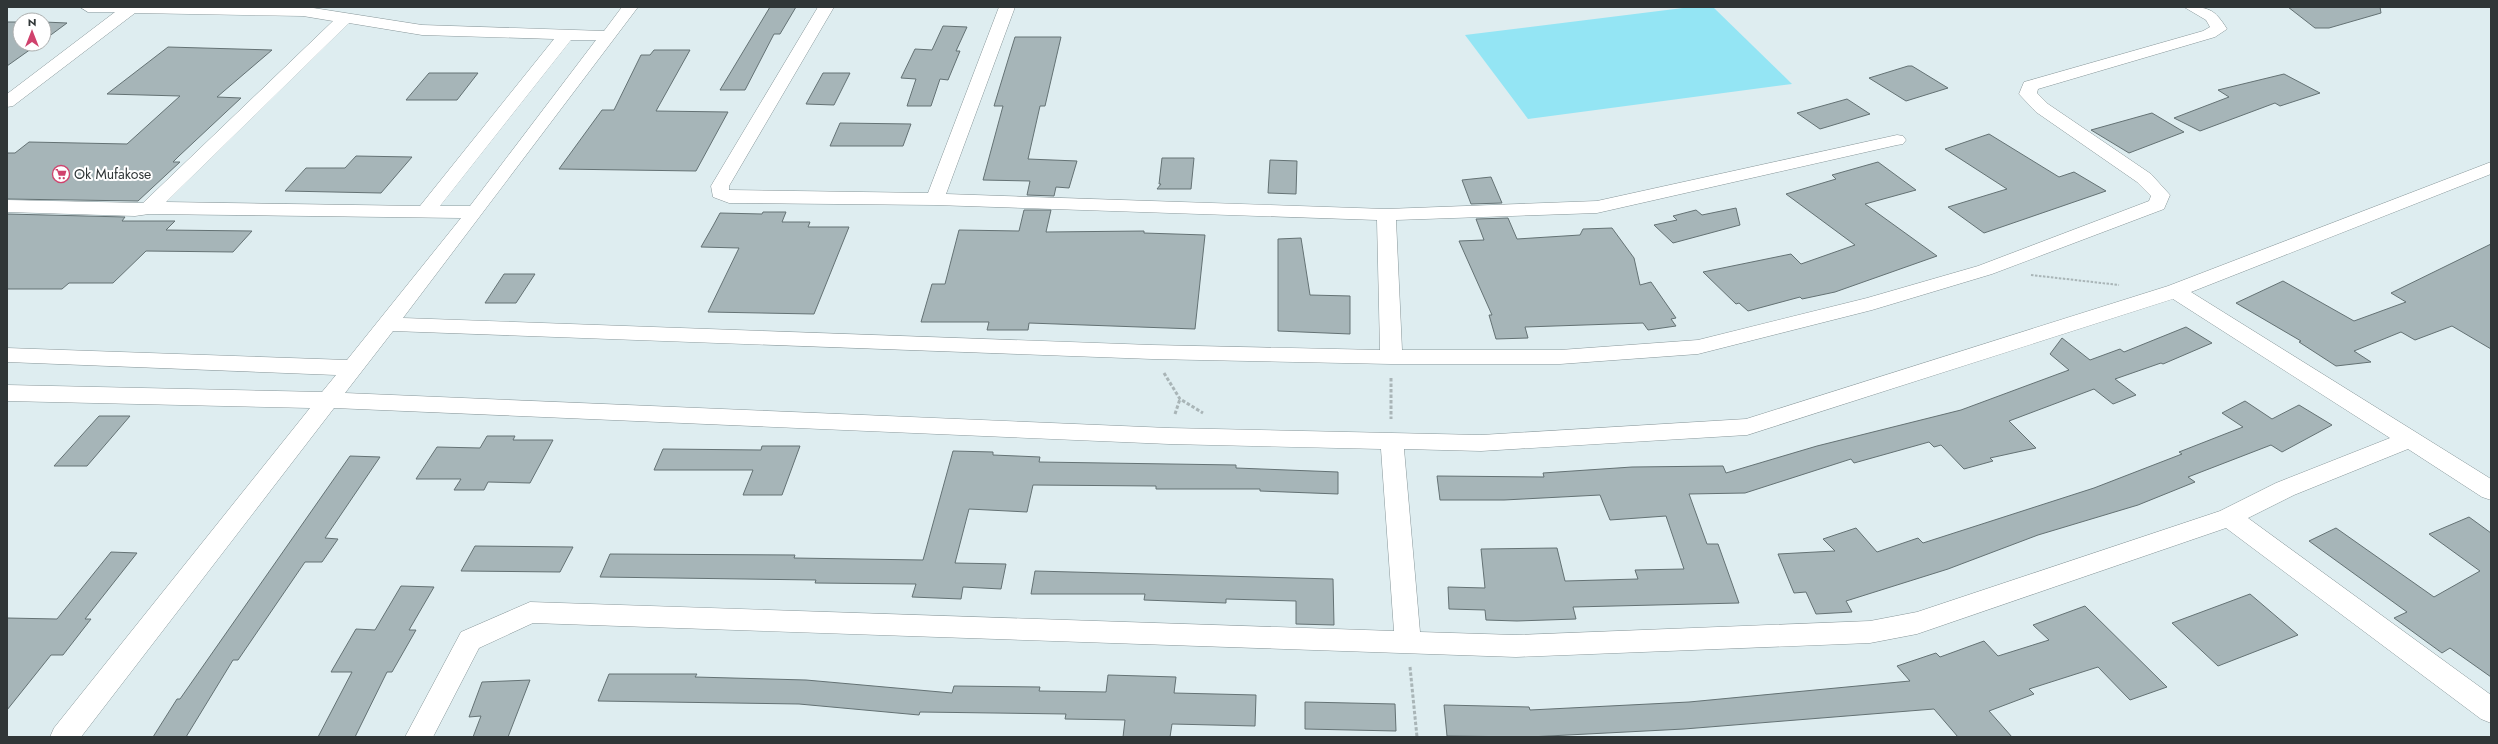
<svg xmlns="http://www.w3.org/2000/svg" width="2498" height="744" font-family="Jost,sans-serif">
<rect width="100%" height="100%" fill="#deedf0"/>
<polygon fill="#94e5f4" points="1691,7 1713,7 1792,84 1528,119 1465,35"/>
<g fill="#a6b5b8" stroke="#647274">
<polygon points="770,7 796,7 780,34 774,34 745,90 720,90"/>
<polygon points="2288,7 2380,7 2381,13 2329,28 2315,28"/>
<polygon points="7,22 20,22 20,44 38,44 7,66"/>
<polygon points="44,22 67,23 44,40"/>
<polygon points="943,26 967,27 956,51 960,51 948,80 940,79 931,106 907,106 916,79 901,78 915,49 932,50"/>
<polygon points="1015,37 1061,37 1045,106 1040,106 1028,159 1077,161 1069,188 1056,187 1054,196 1027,195 1030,181 983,180 1003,106 994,106"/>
<polygon points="168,47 272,50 217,97 241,98 179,156 173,162 180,162 138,201 7,199 7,153 15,153 29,142 127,144 180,96 107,94"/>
<polygon points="654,50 690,50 656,111 728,112 696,171 559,169 602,110 614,110 641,55 650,55"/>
<polygon points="1908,66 1912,66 1948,88 1906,101 1869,78"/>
<polygon points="429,73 478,73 457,100 406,100"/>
<polygon points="823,73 850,73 834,105 806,104"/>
<polygon points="2284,74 2320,93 2280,106 2275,103 2200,131 2174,118 2229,97 2218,90"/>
<polygon points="1847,99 1870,114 1820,129 1797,113"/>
<polygon points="2152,113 2184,132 2129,153 2091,130"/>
<polygon points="840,123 911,124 903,146 830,146"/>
<polygon points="1989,134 2059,177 2074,172 2106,191 1984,233 1948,207 2007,189 1945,149"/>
<polygon points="356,156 412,157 381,193 285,191 306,168 345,168"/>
<polygon points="1162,158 1194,158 1191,189 1157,189 1161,184 1159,184"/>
<polygon points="1270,160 1297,161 1296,194 1268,193"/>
<polygon points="1878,162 1916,190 1865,204 1937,256 1835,292 1802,299 1800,297 1748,311 1739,303 1736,304 1703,272 1791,254 1801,264 1855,245 1786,194 1836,179 1832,175"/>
<polygon points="1491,177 1502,203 1471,204 1462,180"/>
<polygon points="1736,208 1740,225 1673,243 1654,225 1677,220 1673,216 1696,210 1702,215"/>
<polygon points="1024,210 1051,210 1046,232 1144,231 1144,233 1205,235 1195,329 1029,323 1028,330 987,330 989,322 921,322 932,284 945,284 959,230 1019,231"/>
<polygon points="763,212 786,212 782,222 810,222 808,227 849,227 814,314 708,312 739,248 701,247 713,226 720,213 762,214"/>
<polygon points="7,214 125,217 122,221 175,221 166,230 252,231 233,252 146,251 113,283 69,283 62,289 7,289"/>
<polygon points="1508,218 1517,239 1580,235 1583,229 1612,228 1634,258 1640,285 1651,282 1676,318 1671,319 1676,326 1648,330 1643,323 1525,327 1528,338 1496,339 1489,315 1492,315 1459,241 1484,240 1476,219"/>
<polygon points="1301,238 1310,295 1350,296 1350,334 1278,331 1278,239"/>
<polygon points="2491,244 2491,349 2452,326 2415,340 2401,332 2354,351 2371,362 2336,366 2299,342 2301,341 2236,303 2283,281 2354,321 2406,302 2391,293"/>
<polygon points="504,274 535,274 516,303 485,303"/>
<polygon points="2186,327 2212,343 2163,364 2161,363 2115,379 2136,395 2113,404 2094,389 2009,421 2036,448 1990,458 1993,461 1964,469 1941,445 1934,447 1929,442 1854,463 1851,459 1745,493 1689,494 1707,544 1718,544 1739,603 1573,607 1576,619 1517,621 1486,620 1485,610 1449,609 1448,587 1485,588 1481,549 1557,548 1565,581 1638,579 1635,570 1684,569 1666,516 1610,520 1600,495 1504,500 1440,500 1437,476 1544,477 1543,473 1632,467 1723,466 1726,473 1817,446 1961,410 2069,370 2050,354 2062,338 2090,360 2120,349 2124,352"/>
<polygon points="2245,401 2272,419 2299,405 2332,425 2282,452 2271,445 2188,477 2195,482 2138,505 2038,535 1948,569 1846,601 1852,612 1816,614 1806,592 1794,593 1778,554 1835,551 1823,539 1856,528 1877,552 1918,538 1923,543 2094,488 2182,454 2179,452 2243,427 2222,413"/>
<polygon points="99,416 130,416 87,466 54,466"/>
<polygon points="487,436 515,436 513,440 553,440 530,483 488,482 484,490 454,490 461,479 416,479 437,447 480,448"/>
<polygon points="762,446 800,446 782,495 743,495 753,470 654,470 663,449 761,450"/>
<polygon points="953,451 993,452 993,455 1040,457 1039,462 1236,465 1236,468 1338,472 1338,494 1260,491 1260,489 1156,489 1156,486 1033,485 1027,512 969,509 955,563 1006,564 1001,589 963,587 961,599 912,597 916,584 815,583 816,580 600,577 610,554 795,555 794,558 923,560"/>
<polygon points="350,456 380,457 325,538 338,539 322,562 305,562 238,660 233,660 186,737 153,737 177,699 180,699"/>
<polygon points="2469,517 2491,533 2491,677 2450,648 2442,653 2394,618 2407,612 2309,541 2336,528 2434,597 2480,571 2429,534"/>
<polygon points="475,546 573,547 560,572 461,571"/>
<polygon points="111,552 137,553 85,619 91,619 63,655 51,655 7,710 7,618 57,619"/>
<polygon points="1035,571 1333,579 1334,625 1296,624 1296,601 1226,599 1226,603 1144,600 1145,594 1031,594"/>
<polygon points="401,586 434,587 409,630 416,630 392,672 387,672 355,737 318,737 352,672 331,672 356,629 375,630"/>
<polygon points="2250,594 2298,635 2218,666 2172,623"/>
<polygon points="2085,606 2167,687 2130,700 2098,667 2029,689 2034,694 1989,711 2012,737 1958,737 1934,709 1684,729 1529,737 1447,736 1444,705 1529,707 1530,710 1689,702 1910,681 1897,666 1936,653 1940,657 1984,641 1998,656 2049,640 2033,625"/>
<polygon points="609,674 697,674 695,677 806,680 952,693 954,686 1040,687 1039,691 1106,692 1108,675 1176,677 1174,693 1256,695 1255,726 1172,724 1170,737 1123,737 1125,720 1065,719 1066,714 920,712 919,715 799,704 598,701"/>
<polygon points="530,680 508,737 473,737 481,716 469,717 482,682"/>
<polygon points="1305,702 1395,704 1396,731 1305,729"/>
</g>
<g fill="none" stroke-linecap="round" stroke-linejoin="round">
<g stroke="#879699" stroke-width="1">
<path id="minor" d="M80,7H307L422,25L604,31L622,7H638L403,318L1152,345L1380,350L1377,220L935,205L729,203L713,197L711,186L818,7H834L729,186V190L928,193L999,7H1015L946,194L1386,209L1597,201L1897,135L1903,136L1906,140L1903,144L1897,145L1597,213L1396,220L1402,350H1560L1698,340L1867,298L1978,266L2149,201L2151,196L2137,182L2036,112L2019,94L2024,82L2203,31L2210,27L2206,20L2184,7C2208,7 2214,8 2227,29L2215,37L2038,89L2037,93L2048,104L2151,174L2170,195L2164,209L1992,274L1872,310L1698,354L1560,364H1391L1152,359L393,331L345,393L1169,428L1481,435L1746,419L2168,286L2491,162V174L2191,292L2491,479V500L2482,497L2408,449L2294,495L2248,518L2491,695V723L2481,719L2226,528L1917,634L1870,643L1516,657L533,623L479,648L433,737H405L461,632L530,602L1394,631L1381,449L1169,444L334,408L81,737H50L54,728L310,408L7,401V385L322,392L336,375L7,362V348L347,360L461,218L149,214L135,216L7,212V200L143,203L333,21L303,16L135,13L13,106L7,107V94L115,12H88ZM349,23L422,35L554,39L420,206L166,202ZM571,40H596L470,206H440ZM2173,299L2390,438L2276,483L2220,511L1917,612L1870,621L1516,635L1420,632L1404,449L1481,451L1747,435Z"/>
</g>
<polyline stroke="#a9b5b7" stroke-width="2" stroke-dasharray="2.5 1.5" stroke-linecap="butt" points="2031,275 2119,285"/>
<g stroke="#a9b5b7" stroke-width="3" stroke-dasharray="3.5 2" stroke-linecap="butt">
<polyline points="1164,373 1180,399 1203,413"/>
<polyline points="1391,378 1391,419"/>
<polyline points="1175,414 1180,399"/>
<polyline points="1410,667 1417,737"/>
</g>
<use href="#minor" fill="#fff" fill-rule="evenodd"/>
</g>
<defs>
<g id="supermarket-ring" transform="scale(0.9)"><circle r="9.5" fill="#fff" stroke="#d0426d" stroke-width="1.5"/><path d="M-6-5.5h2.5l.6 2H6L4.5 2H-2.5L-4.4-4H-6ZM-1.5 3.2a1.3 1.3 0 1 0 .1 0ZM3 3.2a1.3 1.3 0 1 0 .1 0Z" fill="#d0426d"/></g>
</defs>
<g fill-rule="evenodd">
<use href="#supermarket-ring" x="61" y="174"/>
</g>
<g text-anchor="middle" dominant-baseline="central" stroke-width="4" stroke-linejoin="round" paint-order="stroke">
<g font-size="14" fill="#303637" stroke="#fff" text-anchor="start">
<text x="74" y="174">Ok Mufakose</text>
</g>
</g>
<rect width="2498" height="744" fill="none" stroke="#303637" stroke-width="16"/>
<g transform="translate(32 32)"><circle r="19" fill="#ffffff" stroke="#acafaf"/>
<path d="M0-3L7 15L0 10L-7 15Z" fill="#d0426d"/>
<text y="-6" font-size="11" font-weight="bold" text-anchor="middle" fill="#303637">N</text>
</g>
</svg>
